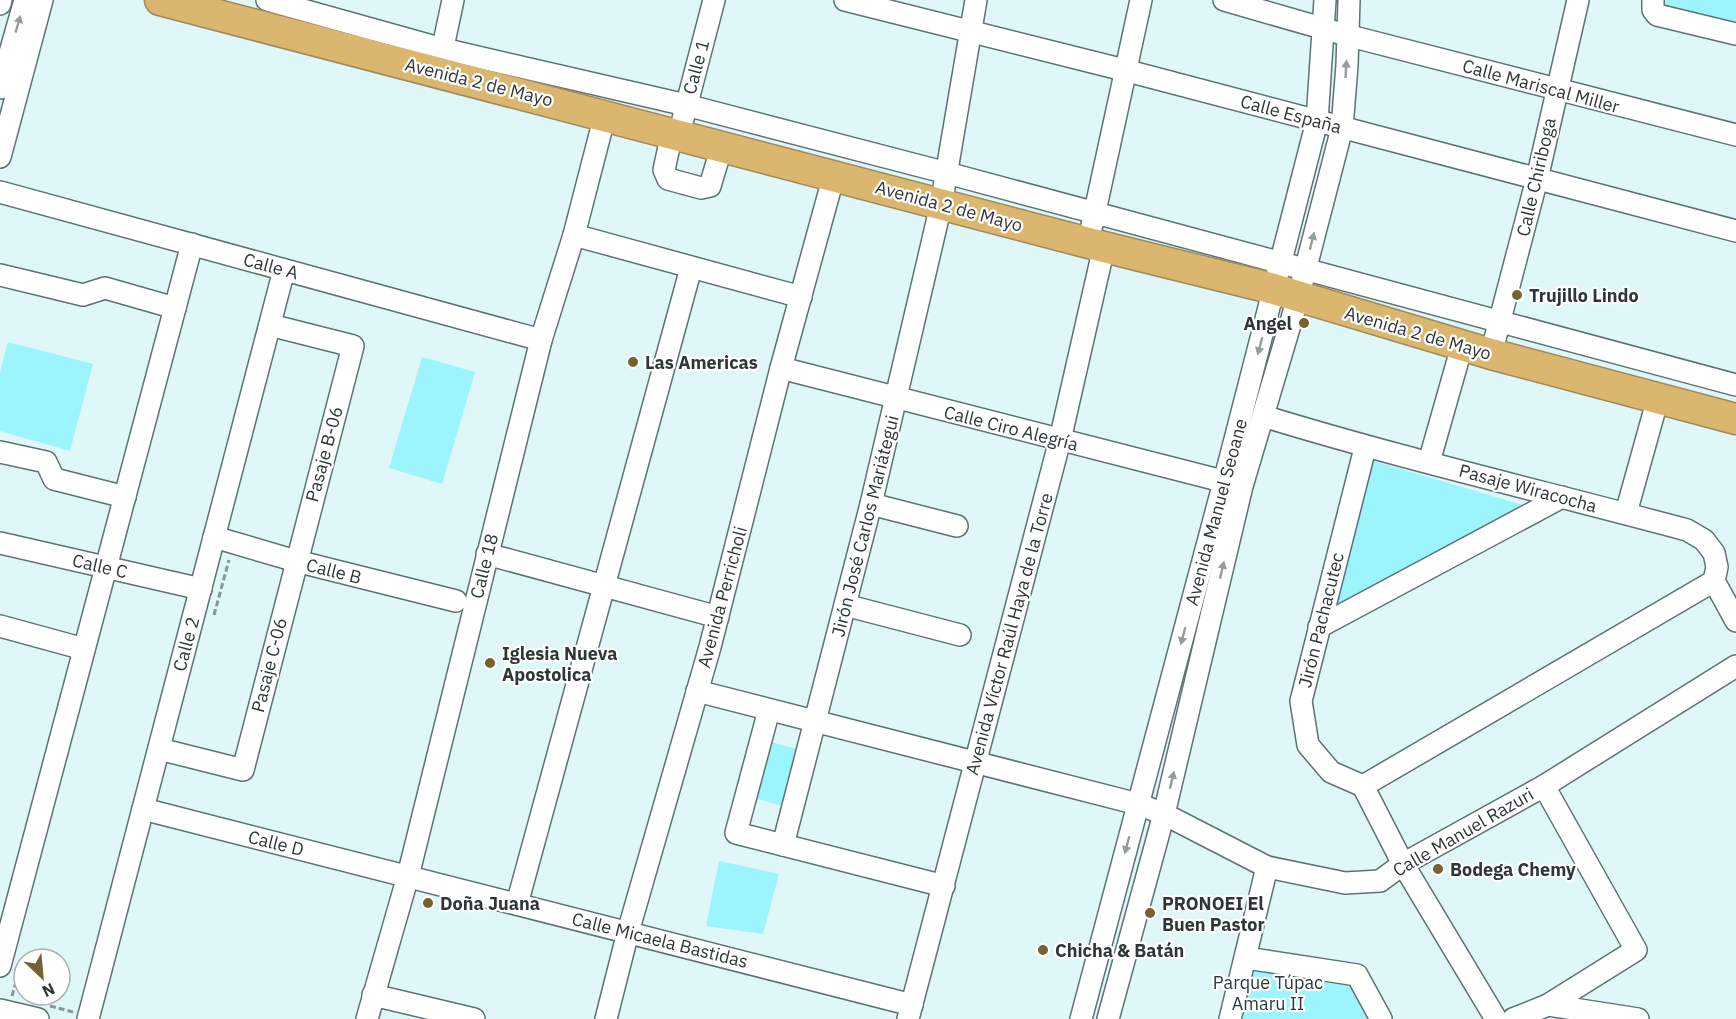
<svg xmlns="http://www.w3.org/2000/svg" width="1736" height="1019" font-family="'IBM Plex Sans',sans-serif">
<rect width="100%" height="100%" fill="#dff7f9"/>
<g fill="#9cf4fd">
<polygon points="1663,0 1736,0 1736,27 1661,10"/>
<polygon points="8,342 93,364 70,451 0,431 0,372"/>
<polygon points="422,357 475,372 442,484 389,468"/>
<polygon points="1373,461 1523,505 1336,606"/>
<polygon points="771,742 801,750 785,807 755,798"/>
<polygon points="719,861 779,874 763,934 706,926"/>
<polygon points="1246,963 1357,975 1381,1019 1231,1019"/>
</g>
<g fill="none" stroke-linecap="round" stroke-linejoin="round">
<g stroke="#5d7274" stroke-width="24">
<g id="minor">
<polyline points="267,0 443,49 686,105 947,173 1736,385"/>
<polyline points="845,0 1124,70 1736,231"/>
<polyline points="1224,0 1346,35 1736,135"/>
<polyline points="1653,0 1653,10 1657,15 1736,34"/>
<polyline points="0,4 1,0"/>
<polyline points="440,61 453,0"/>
<polyline points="0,88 25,0"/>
<polyline points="683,119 714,0"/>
<polyline points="672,133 664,170 668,179 701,188 710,186 722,146"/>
<polyline points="0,157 42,0"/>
<polyline points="0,192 541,340"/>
<polyline points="1092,225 1141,0"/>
<polyline points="574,235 801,297"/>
<polyline points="0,275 83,295 105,288 175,308"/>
<polyline points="1491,354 1537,179 1578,0"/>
<polyline points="781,368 1238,485"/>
<path d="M1263,416C1403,459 1546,492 1687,530L1704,540L1714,553L1717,567L1714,581L1736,621"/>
<polyline points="1365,448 1301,701 1308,745 1331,772 1363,786 1403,864 1496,1019"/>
<polyline points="0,452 46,462 54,479 125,497"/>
<polyline points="1429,462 1462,346"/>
<polyline points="871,504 957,526"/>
<polyline points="1626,513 1658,398"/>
<polyline points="214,537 296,561 456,601"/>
<polyline points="0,543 201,589"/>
<polyline points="487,554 718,617"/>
<polyline points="845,605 960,635"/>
<polyline points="0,626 84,649"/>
<polyline points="1319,627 1562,497"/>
<polyline points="697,691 1138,804 1164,814 1267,867 1345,883 1380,881 1403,864 1544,786 1736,666"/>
<polyline points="769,710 736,833 944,886"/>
<polyline points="159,749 243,770 353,346 270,325"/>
<polyline points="1363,786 1714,581"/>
<polyline points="143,809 912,1005"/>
<polyline points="783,845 871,504 941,205 976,0"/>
<polyline points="517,904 691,268"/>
<polyline points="1246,958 1357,975 1381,1019"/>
<polyline points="0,966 192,244"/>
<polyline points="373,995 474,1019"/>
<polyline points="1548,1005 1638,1019"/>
<polyline points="0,1010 38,1019"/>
<polyline points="88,1019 284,270"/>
<polyline points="367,1019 408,876 541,340 574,235 605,115"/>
<polyline points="606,1019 628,932 710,647 781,368 834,175"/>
<polyline points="908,1019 1060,440 1104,247"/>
<polyline points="1081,1019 1224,482 1317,121 1325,0"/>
<polyline points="1108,1019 1164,814 1242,486 1298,298 1342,128 1347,65 1349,0"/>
<polyline points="1230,1019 1267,867"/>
<polyline points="1513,1019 1548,1005 1636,950 1544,786"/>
</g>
</g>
<g stroke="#9e8a5c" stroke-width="33">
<polyline id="highway" points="160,0 1104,247 1274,289 1491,354 1736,419"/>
</g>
<g stroke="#869698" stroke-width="3" stroke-dasharray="6 3" stroke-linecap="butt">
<polyline points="214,615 229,560"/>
<polyline points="12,996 19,971"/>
<polyline points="50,1006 73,1012"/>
</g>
<use href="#minor" stroke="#fff" stroke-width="21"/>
<use href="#highway" stroke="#dab66f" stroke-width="30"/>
</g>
<defs><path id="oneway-solid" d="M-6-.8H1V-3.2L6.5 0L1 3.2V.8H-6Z" transform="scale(1.5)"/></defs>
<g fill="#969b9c">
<use href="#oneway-solid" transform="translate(18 24) rotate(-74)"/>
<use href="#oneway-solid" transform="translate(1346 69) rotate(-87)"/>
<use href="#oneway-solid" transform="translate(1312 241) rotate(-76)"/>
<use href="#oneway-solid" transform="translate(1260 346) rotate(105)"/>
<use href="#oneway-solid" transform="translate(1222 570) rotate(-77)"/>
<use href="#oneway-solid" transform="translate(1183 636) rotate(105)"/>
<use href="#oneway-solid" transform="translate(1172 780) rotate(-77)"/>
<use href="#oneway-solid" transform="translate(1127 845) rotate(105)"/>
</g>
<g fill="#786131" stroke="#fff" stroke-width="2">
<circle cx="1517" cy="295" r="6"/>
<circle cx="1304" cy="323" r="6"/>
<circle cx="633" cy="362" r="6"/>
<circle cx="490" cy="663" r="6"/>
<circle cx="1438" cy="869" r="6"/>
<circle cx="428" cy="903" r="6"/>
<circle cx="1150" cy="913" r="6"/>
<circle cx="1043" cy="950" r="6"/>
</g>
<g text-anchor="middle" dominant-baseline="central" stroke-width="4.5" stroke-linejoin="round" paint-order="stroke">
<g font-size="18" fill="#2e3738" stroke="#fff">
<text transform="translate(696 67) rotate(-75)">Calle 1</text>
<text transform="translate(479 82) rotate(14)">Avenida 2 de Mayo</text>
<text transform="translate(1541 86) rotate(15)">Calle Mariscal Miller</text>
<text transform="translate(1291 114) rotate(15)">Calle España</text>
<text transform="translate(1536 177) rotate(-77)">Calle Chiriboga</text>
<text transform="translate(949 206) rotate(15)">Avenida 2 de Mayo</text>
<text transform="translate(271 266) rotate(15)">Calle A</text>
<text transform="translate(1418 333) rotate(16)">Avenida 2 de Mayo</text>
<text transform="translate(1011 428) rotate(14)">Calle Ciro Alegría</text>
<text transform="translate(324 454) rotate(-75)">Pasaje B-06</text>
<text transform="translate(1528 488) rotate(15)">Pasaje Wiracocha</text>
<text transform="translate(1216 512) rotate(-75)">Avenida Manuel Seoane</text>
<text transform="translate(865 526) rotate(-76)">Jirón José Carlos Mariátegui</text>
<text transform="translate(100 566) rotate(13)">Calle C</text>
<text transform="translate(484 566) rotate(-76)">Calle 18</text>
<text transform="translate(334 571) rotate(14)">Calle B</text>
<text transform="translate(722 597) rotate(-75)">Avenida Perricholi</text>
<text transform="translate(1321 620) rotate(-76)">Jirón Pachacutec</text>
<text transform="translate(1009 634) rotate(-75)">Avenida Víctor Raúl Haya de la Torre</text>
<text transform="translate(186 644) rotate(-75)">Calle 2</text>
<text transform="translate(269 665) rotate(-76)">Pasaje C-06</text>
<text transform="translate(1463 832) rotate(-30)">Calle Manuel Razuri</text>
<text transform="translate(276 843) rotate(14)">Calle D</text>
<text transform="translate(660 940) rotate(14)">Calle Micaela Bastidas</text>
</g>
<g font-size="18" font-weight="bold" fill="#2e3738" stroke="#fff" text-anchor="start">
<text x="1529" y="295">Trujillo Lindo</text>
<text x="1292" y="323" text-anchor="end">Angel</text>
<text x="645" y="362">Las Americas</text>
<text x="502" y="653">Iglesia Nueva<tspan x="502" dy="21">Apostolica</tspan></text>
<text x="1450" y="869">Bodega Chemy</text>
<text x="440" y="903">Doña Juana</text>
<text x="1162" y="903">PRONOEI El<tspan x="1162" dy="21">Buen Pastor</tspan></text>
<text x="1055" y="950">Chicha &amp; Batán</text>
</g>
<g font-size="18" fill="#243c3e" stroke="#fff">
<text x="1268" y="982">Parque Túpac<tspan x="1268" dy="21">Amaru II</tspan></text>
</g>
</g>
<g transform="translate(42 977) rotate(154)"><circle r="28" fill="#ffffff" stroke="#abafaf" stroke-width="1.5"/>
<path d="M0-4.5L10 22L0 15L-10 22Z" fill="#786131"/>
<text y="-9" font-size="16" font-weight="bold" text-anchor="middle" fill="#2e3738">N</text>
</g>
</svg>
